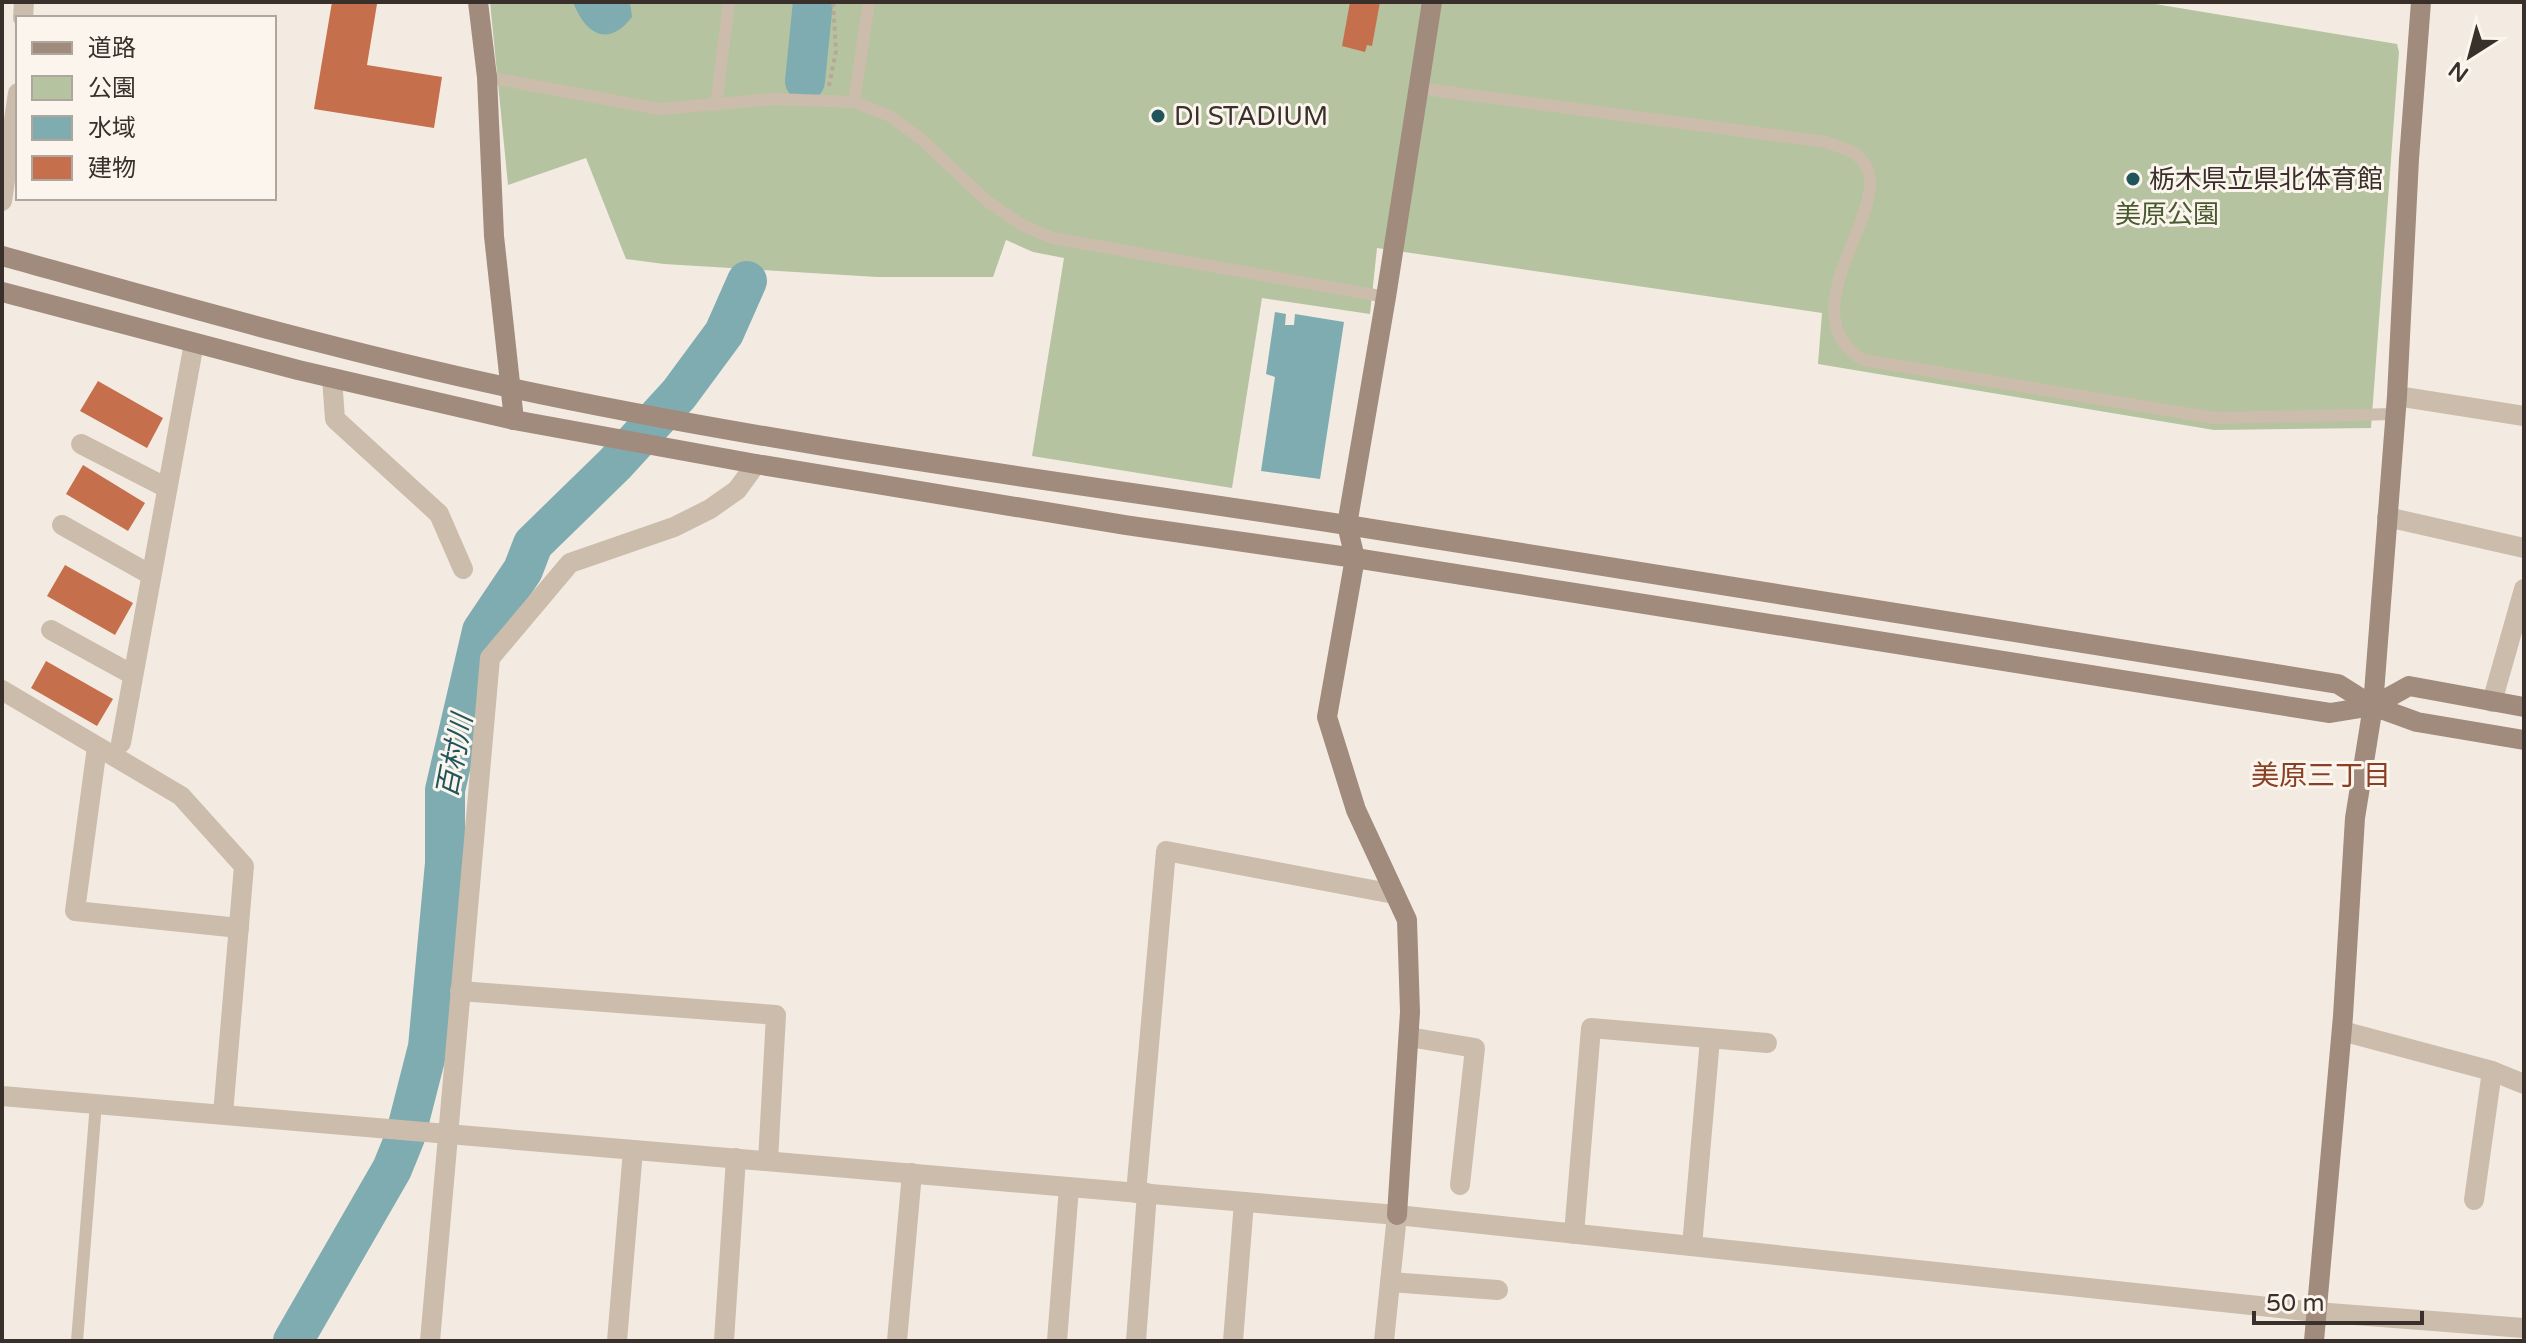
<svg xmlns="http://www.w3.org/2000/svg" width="2526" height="1343" font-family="'Varela Round','Noto Sans JP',sans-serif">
<rect width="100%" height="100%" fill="#f3ebe1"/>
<polygon fill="#b6c3a0" points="490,2 2143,2 2397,44 2399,52 2371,428 2214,430 1818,364 1822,313 1377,248 1370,314 1262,298 1232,488 1032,456 1064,258 1033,252 1006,240 993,277 877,277 664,264 626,259 586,158 508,185"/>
<g fill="#7facb1">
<path d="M573,2H630L632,17C607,49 585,33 573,2Z"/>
<polygon points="1275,312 1286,314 1285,325 1294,325 1295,314 1344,322 1320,479 1261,471 1275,377 1266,374"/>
</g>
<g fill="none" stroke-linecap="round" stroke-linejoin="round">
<g stroke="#7facb1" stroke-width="40">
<polyline points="805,81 813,2"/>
<polyline points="293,1341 392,1169 405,1137 428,1047 445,863 445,790 482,631 523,570 533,544 615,464 679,394 724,333 747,281"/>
</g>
</g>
<g fill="#c66f4c">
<polygon points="332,2 377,4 367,65 442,77 434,128 314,109"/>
<polygon points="1350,2 1380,2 1372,46 1367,45 1365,52 1342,46"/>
<polygon points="98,381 163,418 147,448 80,411"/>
<polygon points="83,465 145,503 128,531 66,494"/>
<polygon points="65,565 133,603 115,635 47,596"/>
<polygon points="46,661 113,699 97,726 31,688"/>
</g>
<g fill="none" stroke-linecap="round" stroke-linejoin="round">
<polyline stroke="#b8a696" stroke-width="4" stroke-dasharray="4 4" stroke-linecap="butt" points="829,86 836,51 833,2"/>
<g stroke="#ccbcac" stroke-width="12">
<polyline points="487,77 659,109 774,99 854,102 890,116 921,139 987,201 1022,225 1052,238 1386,297"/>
<path d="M1417,88L1826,142C1835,146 1847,148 1855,154C1913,192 1778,308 1863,360L2215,418L2395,414"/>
<polyline points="854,102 869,2"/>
<polyline points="716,105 729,2"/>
<polyline points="77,1341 96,1103"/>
</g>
<g stroke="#ccbcac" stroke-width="20">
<polyline points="23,18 24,2"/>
<polyline points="2,201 18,93"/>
<polyline points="332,378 335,419 439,514 463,569"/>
<polyline points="2397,396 2524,416"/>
<polyline points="81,444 167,488"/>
<polyline points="2387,517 2524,548"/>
<polyline points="62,525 151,575"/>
<polyline points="51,630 133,675"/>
<polyline points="2,690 181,796 244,866 223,1114"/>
<polyline points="2492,702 2524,589"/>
<polyline points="121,743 194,343"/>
<polyline points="97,747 75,911 239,928"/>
<polyline points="460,991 776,1015 768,1161"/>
<polyline points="2342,1031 2492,1071 2524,1084"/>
<polyline points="1409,1037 1475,1048 1460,1185"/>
<polyline points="2,1096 1397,1215 2316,1312 2524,1328"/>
<polyline points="1136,1193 1166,851 1394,894"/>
<polyline points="2474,1200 2492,1071"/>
<polyline points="1574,1234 1591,1028 1767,1043"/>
<polyline points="1692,1246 1710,1039"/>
<polyline points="1390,1282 1498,1290"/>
<polyline points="430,1341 490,658 570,563 674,527 710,509 737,490 756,464"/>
<polyline points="617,1341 633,1150"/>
<polyline points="724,1341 736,1158"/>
<polyline points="897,1341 912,1173"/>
<polyline points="1057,1341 1069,1187"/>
<polyline points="1136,1341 1147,1193"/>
<polyline points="1233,1341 1244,1202"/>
<polyline points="1384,1341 1397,1215"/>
</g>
<g stroke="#a08b7d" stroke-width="20">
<polyline points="478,2 487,77 494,236 514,420"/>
<path d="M2,256C171,303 339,351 511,388C787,447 1068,482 1347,525C1678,575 2008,631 2338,684L2373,706L2417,722L2524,740"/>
<polyline points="2,292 298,370 514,420 756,464 1125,525 1355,558 2330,713 2373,706 2409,686 2524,707"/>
<polyline points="1397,1215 1410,1012 1407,920 1356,810 1327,717 1355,558 1347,525 1386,297 1432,2"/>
<polyline points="2314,1341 2343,1016 2355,818 2373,706 2397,396 2409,159 2421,2"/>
</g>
</g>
<g fill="#20555c" stroke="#fbf5ed" stroke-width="3">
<circle cx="1158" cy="116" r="8"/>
<circle cx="2133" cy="179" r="8"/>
</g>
<g text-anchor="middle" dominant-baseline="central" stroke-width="6" stroke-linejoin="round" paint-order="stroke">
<g font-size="26" fill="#3a302b" stroke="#fbf5ed" text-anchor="start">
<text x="1174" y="116">DI STADIUM</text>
<text x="2149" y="179">栃木県立県北体育館</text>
</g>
<g font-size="26" fill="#47592e" stroke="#fbf5ed">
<text x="2167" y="214">美原公園</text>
</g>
<g font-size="28" font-style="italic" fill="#20555c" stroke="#fbf5ed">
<text transform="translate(455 756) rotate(-79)">百村川</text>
</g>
<g font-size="28" fill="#894024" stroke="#fbf5ed">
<text x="2321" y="776">美原三丁目</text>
</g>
</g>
<rect width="2526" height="1343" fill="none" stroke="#3a302b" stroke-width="8"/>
<rect x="16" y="16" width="260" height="184" fill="#fbf5ed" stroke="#aea69f" stroke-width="2"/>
<rect x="32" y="42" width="40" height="12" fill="#a08b7d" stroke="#aea69f" stroke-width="2"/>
<text x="88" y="56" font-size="24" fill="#3a302b">道路</text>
<rect x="32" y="76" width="40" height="24" fill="#b6c3a0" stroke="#aea69f" stroke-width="2"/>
<text x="88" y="96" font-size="24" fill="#3a302b">公園</text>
<rect x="32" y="116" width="40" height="24" fill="#7facb1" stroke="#aea69f" stroke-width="2"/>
<text x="88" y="136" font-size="24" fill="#3a302b">水域</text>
<rect x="32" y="156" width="40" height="24" fill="#c66f4c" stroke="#aea69f" stroke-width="2"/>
<text x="88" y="176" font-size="24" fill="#3a302b">建物</text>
<g transform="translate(2470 56) rotate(216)" stroke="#fbf5ed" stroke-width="6" paint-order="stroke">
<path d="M0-6L14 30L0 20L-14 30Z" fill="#3a302b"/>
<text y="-12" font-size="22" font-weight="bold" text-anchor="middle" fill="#3a302b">N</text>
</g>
<path d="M2254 1311v12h168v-12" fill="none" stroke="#3a302b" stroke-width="4"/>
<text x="2266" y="1311" font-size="24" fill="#3a302b" stroke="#fbf5ed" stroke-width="6" paint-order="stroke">50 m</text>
</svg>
